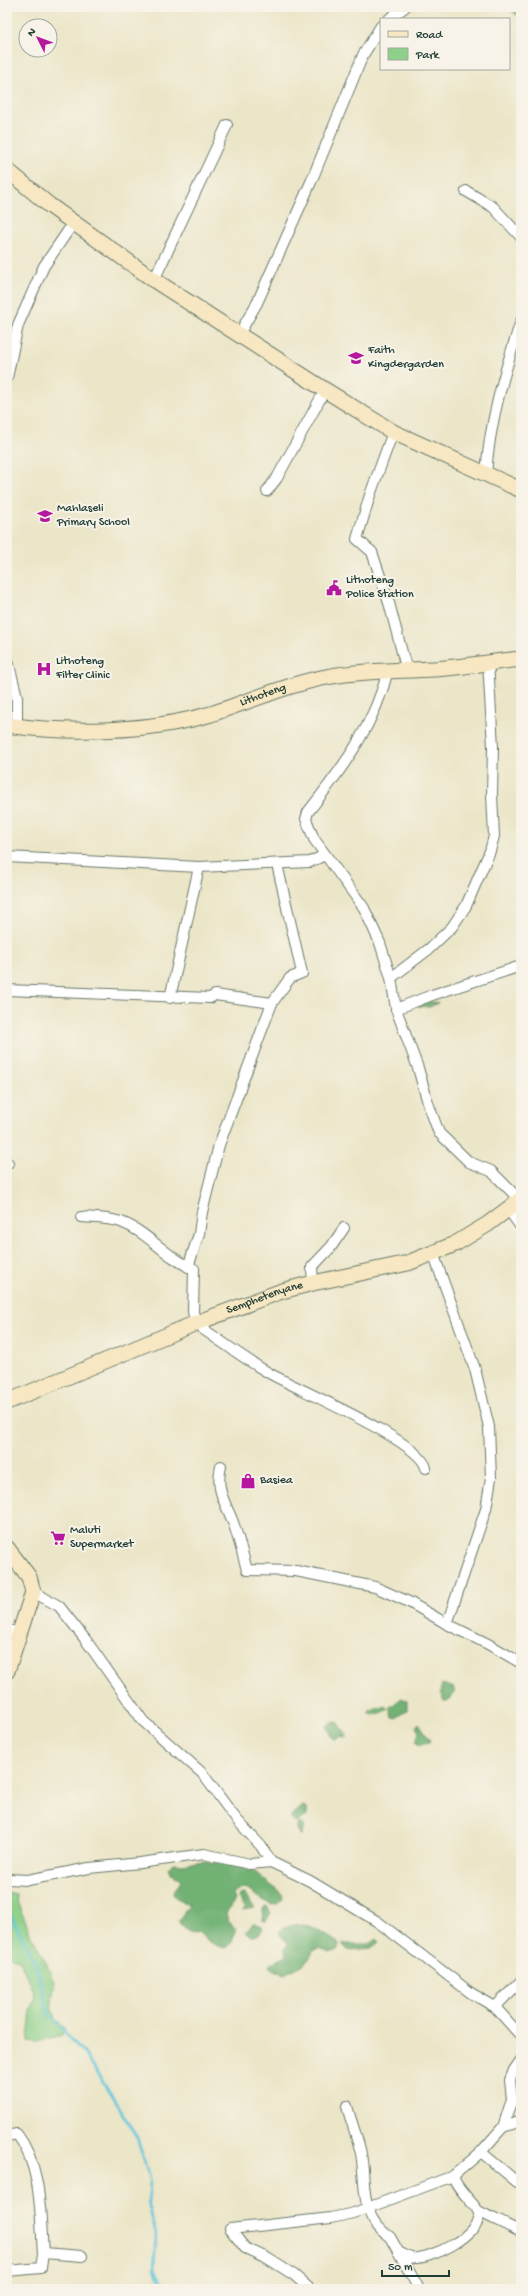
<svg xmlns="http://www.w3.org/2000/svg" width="528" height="2296" font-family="'Gochi Hand',sans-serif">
<rect width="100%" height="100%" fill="#f7f3e8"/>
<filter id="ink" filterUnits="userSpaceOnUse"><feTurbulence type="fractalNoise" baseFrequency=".025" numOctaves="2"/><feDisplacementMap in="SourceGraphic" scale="8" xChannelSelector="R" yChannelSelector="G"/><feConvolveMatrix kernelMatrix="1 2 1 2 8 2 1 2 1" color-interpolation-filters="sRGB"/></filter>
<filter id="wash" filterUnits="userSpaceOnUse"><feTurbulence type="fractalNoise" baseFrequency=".012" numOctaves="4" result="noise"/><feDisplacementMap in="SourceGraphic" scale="16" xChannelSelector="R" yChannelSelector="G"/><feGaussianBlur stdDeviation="0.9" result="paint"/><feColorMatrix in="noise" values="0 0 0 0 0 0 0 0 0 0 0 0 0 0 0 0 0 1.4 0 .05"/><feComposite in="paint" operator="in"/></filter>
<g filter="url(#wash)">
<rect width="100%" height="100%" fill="#ece6c9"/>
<path fill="#8dd089" stroke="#56865e" d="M7,1893L16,1895C17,1909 28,1919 28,1932C36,1941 51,1971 54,1983C55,1989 52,1996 52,2002C51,2008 54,2014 55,2020L65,2028L62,2035L36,2042L28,2041L31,2010L35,1996L20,1961L12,1958L7,1949Z"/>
<g fill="#72b275" stroke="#487854">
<polygon points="508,7 516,7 521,14 521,19"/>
<polygon points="429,1001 438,1003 429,1007 418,1006"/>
<polygon points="442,1684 455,1688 455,1693 448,1701 444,1701 440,1692"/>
<polygon points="402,1698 407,1701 407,1710 396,1718 392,1716 389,1708"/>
<polygon points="383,1706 387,1707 387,1710 374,1715 369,1714 370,1710"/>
<polygon points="338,1722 347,1735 346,1738 341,1736 335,1739 331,1737 327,1726 330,1723"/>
<polygon points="419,1723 430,1740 428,1743 421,1745 416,1743 419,1732 416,1727"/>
<polygon points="303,1806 307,1809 307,1816 295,1823 290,1817"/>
<polygon points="298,1823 301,1823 304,1827 301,1836 296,1827"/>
<path d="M204,1861L238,1866L255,1872L282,1894L283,1899L277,1904L271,1905L246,1889L238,1890L233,1895L235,1900L226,1913L228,1921L236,1928L231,1944L226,1948C215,1946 206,1941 200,1932C187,1935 185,1929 178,1921L189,1906L174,1896L173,1892L180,1883L181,1879L170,1873L168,1868L173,1863L182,1864Z"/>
<polygon points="244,1894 255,1908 244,1910 245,1906 238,1898 239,1895"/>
<polygon points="267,1907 271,1913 266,1921 262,1921 263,1909"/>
<path d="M253,1924L261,1925L263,1928C260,1934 257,1936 251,1936L246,1932Z"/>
<polygon points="293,1924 310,1926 337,1942 339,1945 337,1950 329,1953 320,1948 313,1950 309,1959 304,1964 285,1974 279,1971 273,1971 269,1967 271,1963 286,1956 285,1949 288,1943 278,1933 284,1927"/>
<polygon points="376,1939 379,1942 371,1948 348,1950 342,1944 369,1944"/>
</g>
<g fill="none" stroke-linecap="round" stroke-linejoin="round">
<polyline stroke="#61c6de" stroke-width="2.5" points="7,1908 35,1963 49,2014 87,2057 137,2137 148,2174 150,2184 148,2203 156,2233 154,2270 165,2289"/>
</g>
</g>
<g filter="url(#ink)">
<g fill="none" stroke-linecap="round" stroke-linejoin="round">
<g stroke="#677868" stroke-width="12">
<g id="street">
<polyline points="389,19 405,7"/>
<polyline points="466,191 493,207 521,237"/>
<polyline points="154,280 227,125"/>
<polyline points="239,334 257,303 311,182 363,55 381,26"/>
<polyline points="7,378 18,325 44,266 74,222"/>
<polyline points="393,432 370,495 357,539 372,552 389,603 407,671"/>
<path d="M486,475C489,423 505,370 521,321"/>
<polyline points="267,491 277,478 325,390"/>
<polyline points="7,657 17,697 17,726"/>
<path d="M388,670C375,725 342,769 308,812L306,819L314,839L364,908L380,943L391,978L396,1009L418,1068L428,1103L439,1133L469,1162L491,1171L520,1200"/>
<polyline points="7,857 199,867 310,862 325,855"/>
<polyline points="391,978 429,949 452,927 466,906 490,851 494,836 492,795 493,747 488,662"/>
<polyline points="7,990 210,998 215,995 272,1003 290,978 302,973 277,864"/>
<polyline points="170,998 199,867"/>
<polyline points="396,1009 432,995 521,966"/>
<polyline points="7,1163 8,1163"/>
<polyline points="508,1209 521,1227"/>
<path d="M81,1217C93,1218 109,1218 121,1222C148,1232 166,1258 194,1269L193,1312L196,1323"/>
<polyline points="433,1253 475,1369 489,1427 491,1478 486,1509 447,1624 488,1644 521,1663"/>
<polyline points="188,1267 199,1234 202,1212 219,1145 272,1003"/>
<polyline points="313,1283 312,1267 331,1247 344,1228"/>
<path d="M201,1321L203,1329C225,1344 246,1360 269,1373C296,1389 421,1441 426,1468"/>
<path d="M221,1466C215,1492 226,1502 234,1525C239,1540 243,1555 247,1570L296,1571L375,1587L409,1602L447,1624"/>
<polyline points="33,1592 59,1606 85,1639 143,1721 202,1773 236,1819 261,1846 271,1862 310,1881 378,1922 471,1993 495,2007 521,2036"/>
<polyline points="7,1630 21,1633"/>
<polyline points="7,1879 28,1880 89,1868 140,1863 204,1854 250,1864 271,1862"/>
<polyline points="495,2007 521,1981"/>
<polyline points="512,2099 518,2101 521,2106"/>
<path d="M347,2106C351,2122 358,2138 361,2154C367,2186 358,2216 390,2237L419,2289"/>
<polyline points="503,2127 521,2121"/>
<path d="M7,2136L17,2134C42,2167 40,2213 43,2253"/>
<polyline points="481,2152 517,2182"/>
<polyline points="478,2211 521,2232"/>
<path d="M400,2253C403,2254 408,2257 411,2258C429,2261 481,2235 479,2213C478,2207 456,2189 453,2176"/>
<polyline points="7,2271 41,2268 43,2253 82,2256"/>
<polyline points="310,2289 294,2275 267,2258 245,2248 230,2229 331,2218 354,2213 453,2176 481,2152 503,2127 512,2099 510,2080 514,2070 521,2060"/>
</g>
</g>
<g stroke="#677868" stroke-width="17">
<g id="secondary">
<polyline points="7,170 49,205 154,280 325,390 393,432 521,490"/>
<path id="s1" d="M7,725C69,734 150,732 211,714C251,701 290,683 332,676C365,670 400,671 434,669C463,667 492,662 521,659"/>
<path id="s2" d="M7,1402L196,1323L282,1291L313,1283L408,1263L455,1244L488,1224L521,1199"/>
<polyline points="7,1548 29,1577 33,1592 7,1671"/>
</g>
</g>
<use href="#street" stroke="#fff" stroke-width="10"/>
<use href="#secondary" stroke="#f7e8c3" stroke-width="15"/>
</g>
</g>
<defs>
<g id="school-bare" transform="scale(1.2)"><path d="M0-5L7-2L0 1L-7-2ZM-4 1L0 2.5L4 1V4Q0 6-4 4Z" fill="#b5179e" stroke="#f7f3e8" stroke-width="2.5" paint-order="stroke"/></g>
<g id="civic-bare" transform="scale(1.2)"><path d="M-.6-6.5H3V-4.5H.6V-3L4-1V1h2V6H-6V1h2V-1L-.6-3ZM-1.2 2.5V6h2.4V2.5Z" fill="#b5179e" stroke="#f7f3e8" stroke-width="2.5" paint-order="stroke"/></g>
<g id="hospital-bare" transform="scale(1.2)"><path d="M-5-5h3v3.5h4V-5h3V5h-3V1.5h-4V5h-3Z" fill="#b5179e" stroke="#f7f3e8" stroke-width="2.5" paint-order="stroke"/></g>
<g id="shop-bare" transform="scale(1.2)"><path d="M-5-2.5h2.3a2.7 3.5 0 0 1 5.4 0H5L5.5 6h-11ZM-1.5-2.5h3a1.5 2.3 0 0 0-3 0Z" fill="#b5179e" stroke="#f7f3e8" stroke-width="2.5" paint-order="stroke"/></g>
<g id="supermarket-bare" transform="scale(1.2)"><path d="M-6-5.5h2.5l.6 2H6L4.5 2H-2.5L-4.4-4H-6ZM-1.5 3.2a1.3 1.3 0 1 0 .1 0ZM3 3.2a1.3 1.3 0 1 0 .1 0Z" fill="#b5179e" stroke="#f7f3e8" stroke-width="2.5" paint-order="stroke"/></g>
</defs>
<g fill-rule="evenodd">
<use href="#school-bare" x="356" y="358"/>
<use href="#school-bare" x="45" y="516"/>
<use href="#civic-bare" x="334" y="588"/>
<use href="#hospital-bare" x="44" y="669"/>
<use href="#shop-bare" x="248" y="1481"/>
<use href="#supermarket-bare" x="58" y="1538"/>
</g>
<g text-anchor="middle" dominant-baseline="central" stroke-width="4" stroke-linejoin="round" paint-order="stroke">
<g font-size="12" fill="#1f3d34" stroke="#f7f3e8" text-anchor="start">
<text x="368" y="351">Faith<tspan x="368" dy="14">Kingdergarden</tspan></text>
<text x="57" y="509">Mahlaseli<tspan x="57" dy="14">Primary School</tspan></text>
<text x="346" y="581">Lithoteng<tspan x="346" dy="14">Police Station</tspan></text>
<text x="56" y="662">Lithoteng<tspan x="56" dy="14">Filter Clinic</tspan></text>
<text x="260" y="1481">Basiea</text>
<text x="70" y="1531">Maluti<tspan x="70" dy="14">Supermarket</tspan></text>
</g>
<g font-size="12" fill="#1f3d34" stroke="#f7f3e8">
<text stroke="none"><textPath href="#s1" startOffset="261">Lithoteng</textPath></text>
<text stroke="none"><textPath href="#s2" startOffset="278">Semphetenyane</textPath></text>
</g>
</g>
<rect width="528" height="2296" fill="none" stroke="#f7f3e8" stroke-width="24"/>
<rect x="380" y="18" width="130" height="52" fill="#f7f3e8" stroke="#a1aaa0"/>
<rect x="388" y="31" width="20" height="6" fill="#f7e8c3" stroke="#a1aaa0"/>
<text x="416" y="38" font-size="12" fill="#1f3d34">Road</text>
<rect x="388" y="48" width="20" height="12" fill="#8dd089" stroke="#a1aaa0"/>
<text x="416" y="58" font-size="12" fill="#1f3d34">Park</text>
<g transform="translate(38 38) rotate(312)"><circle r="19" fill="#f7f3e8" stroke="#a1aaa0"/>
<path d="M0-3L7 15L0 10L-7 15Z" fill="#b5179e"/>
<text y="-6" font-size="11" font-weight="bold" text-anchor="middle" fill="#1f3d34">N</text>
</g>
<path d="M382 2270v6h67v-6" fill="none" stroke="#1f3d34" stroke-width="2"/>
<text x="388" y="2270" font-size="12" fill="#1f3d34" stroke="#f7f3e8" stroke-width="3" paint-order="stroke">50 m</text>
</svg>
